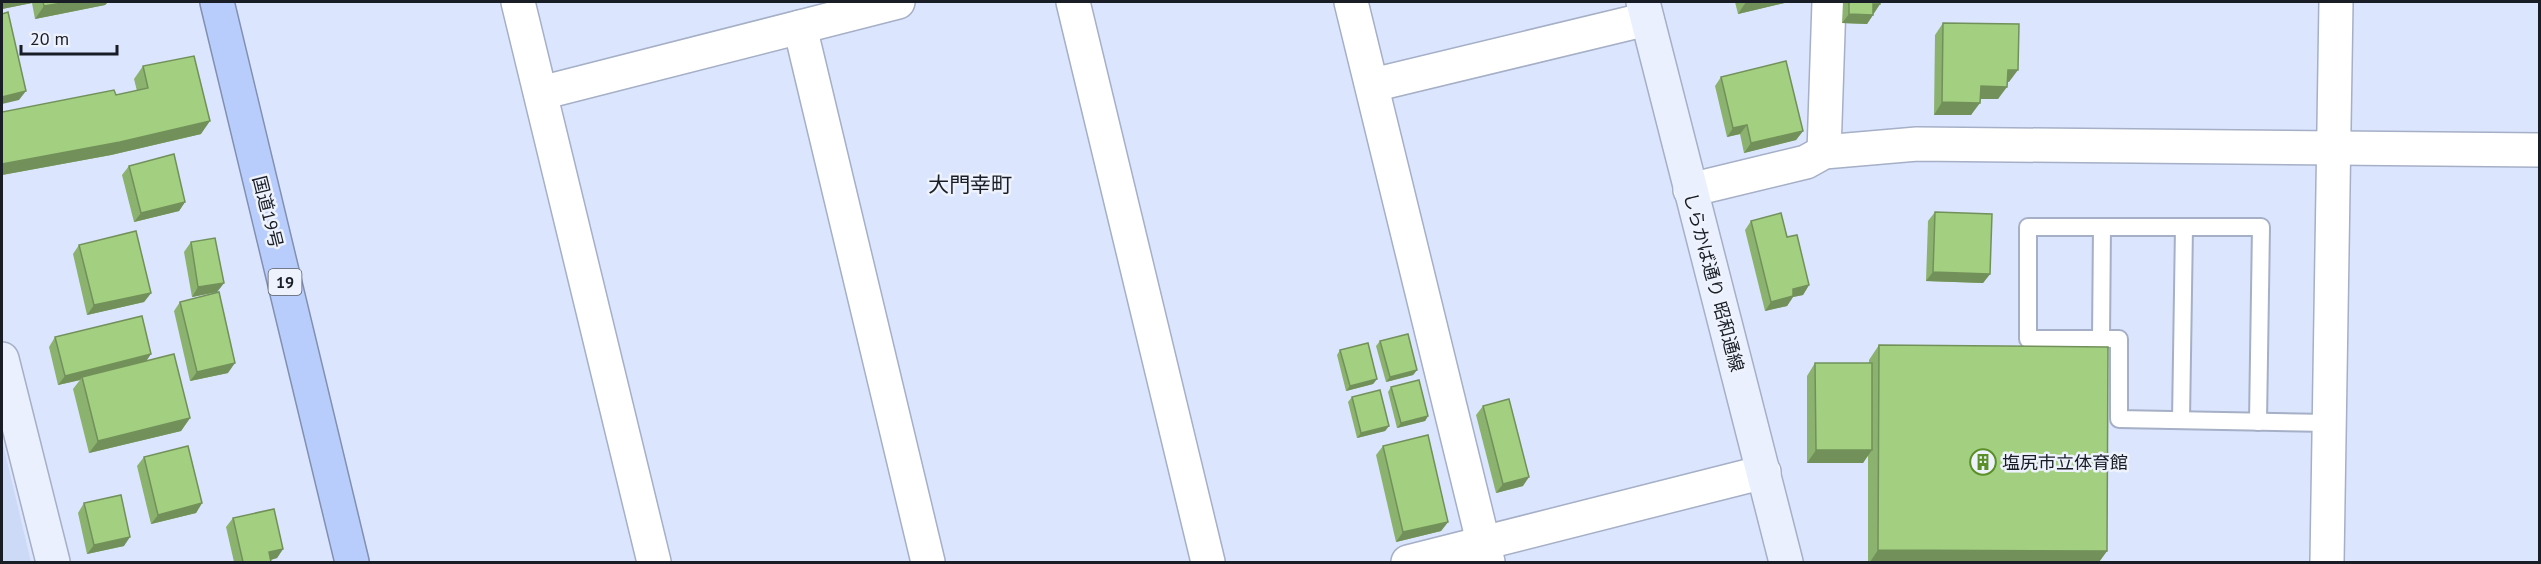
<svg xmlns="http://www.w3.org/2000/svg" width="2541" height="564" font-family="'PT Sans','Noto Sans JP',sans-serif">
<rect width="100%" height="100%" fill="#dbe5fe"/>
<polygon fill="#ccdaf8" points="2,440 31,562 2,562"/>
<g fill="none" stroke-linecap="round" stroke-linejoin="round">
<g stroke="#a5afc6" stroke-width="20">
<g id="lane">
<polyline points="2102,227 2184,227 2181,420"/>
<polyline points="2184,227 2261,227 2258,422"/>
<polyline points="2101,339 2102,227 2028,227 2028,339 2119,339 2119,419 2328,423"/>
</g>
</g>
<g stroke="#a5afc6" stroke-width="36">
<g id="street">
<polyline points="518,2 654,562"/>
<polyline points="1073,2 1208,562"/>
<polyline points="1351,2 1488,562"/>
<polyline points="800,27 928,562"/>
<polyline points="1373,85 1647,19"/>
<polyline points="541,93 898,2"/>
<polyline points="1824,152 1829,2"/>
<polyline points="1690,190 1806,162 1824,152 1917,144 2540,150"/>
<polyline points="1408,562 1764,472"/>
<polyline points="2327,562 2336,2"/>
</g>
</g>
<g stroke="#a5afc6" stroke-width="36">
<g id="secondary">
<polyline points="1643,2 1786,562"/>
<polyline points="2,359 53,562"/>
</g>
</g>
<g stroke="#818fb1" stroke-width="36">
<polyline id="highway" points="217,2 352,562"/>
</g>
<use href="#lane" stroke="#fff" stroke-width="16"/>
<use href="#street" stroke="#fff" stroke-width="33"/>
<use href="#secondary" stroke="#eaf0fe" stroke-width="33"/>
<use href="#highway" stroke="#b9cdfc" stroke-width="33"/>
</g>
<g fill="#8cb26f">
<polygon points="2,2 108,2 105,5 35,19 32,3 2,9"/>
<polygon points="1735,2 1789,2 1738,14"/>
<polygon points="1843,2 1880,2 1880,4 1867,24 1842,23"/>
<polygon points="1943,23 2009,82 2007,82 1998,99 1980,99 1971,115 1934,115 1935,35"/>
<polygon points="143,66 201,134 111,155 2,175 2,112 116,95 137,91 134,79"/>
<polygon points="1721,77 1803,131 1796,140 1744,153 1740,134 1727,137 1715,86"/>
<polygon points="129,166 185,202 179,211 134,222 122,175"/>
<polygon points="1935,212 1990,274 1983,283 1926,281 1928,221"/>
<polygon points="1751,221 1787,237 1809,285 1803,295 1793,297 1787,306 1765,311 1745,230"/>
<polygon points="191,242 224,283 217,292 192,297 184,252"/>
<polygon points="79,245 151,293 144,302 87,315 73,254"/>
<polygon points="180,302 228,373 190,381 174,311"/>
<polygon points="55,337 147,361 190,418 181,431 89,453 73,389 80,380 58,385 49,347"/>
<polygon points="1380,341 1417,370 1413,375 1386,382 1376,346"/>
<polygon points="1879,345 2107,551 2099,562 1868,562 1868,455 1863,463 1807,463 1807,376 1815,363 1869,363 1869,360"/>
<polygon points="1340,350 1377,379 1373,384 1346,391 1337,355"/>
<polygon points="1391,387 1428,416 1425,421 1397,428 1388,392"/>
<polygon points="1352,397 1389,426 1385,431 1357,438 1348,402"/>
<polygon points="1483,406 1523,486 1496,493 1476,415"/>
<polygon points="1383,446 1448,522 1441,531 1396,542 1376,455"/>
<polygon points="144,457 202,503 196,513 151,524 137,466"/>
<polygon points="84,503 124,546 87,554 78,513"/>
<polygon points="233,518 283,549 277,558 271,560 271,562 234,562 226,527"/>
</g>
<g fill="#72915a">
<polygon points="2,2 33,2 32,3 2,9"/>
<polygon points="68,2 108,2 105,5 35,19 44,6"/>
<polygon points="1746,2 1789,2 1738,14"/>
<polygon points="1873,4 1880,4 1874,13 1867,13"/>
<polygon points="1849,14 1873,15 1867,24 1842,23"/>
<polygon points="2008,70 2018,70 2009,82 1999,82"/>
<polygon points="1981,86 2007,87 1998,99 1972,99"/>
<polygon points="26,91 19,100 2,104 2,97"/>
<polygon points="1942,102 1980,103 1971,115 1934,115"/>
<polygon points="210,121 201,134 111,155 2,175 2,164"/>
<polygon points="1747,125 1740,134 1727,137 1733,128"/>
<polygon points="1803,131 1796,140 1744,153 1751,143"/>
<polygon points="185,202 179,211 134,222 141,213"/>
<polygon points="1933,272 1990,274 1983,283 1926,281"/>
<polygon points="224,283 217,292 192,297 198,287"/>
<polygon points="1809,285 1803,295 1793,297 1787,306 1765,311 1771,302 1793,289"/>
<polygon points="151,293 144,302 87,315 94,305"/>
<polygon points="151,354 145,363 82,377 80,380 58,385 65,376"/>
<polygon points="235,363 228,373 190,381 197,372"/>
<polygon points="1417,370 1413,375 1386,382 1390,377"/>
<polygon points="1377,379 1373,384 1346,391 1350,386"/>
<polygon points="1428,416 1425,421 1397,428 1401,423"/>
<polygon points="190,418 181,431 89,453 98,441"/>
<polygon points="1389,426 1385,431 1357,438 1361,433"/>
<polygon points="1816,450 1872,450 1863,463 1807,463"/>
<polygon points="1529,477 1523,486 1496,493 1503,484"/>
<polygon points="202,503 196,513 151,524 158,515"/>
<polygon points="1448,522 1441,531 1396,542 1403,532"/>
<polygon points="130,537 124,546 87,554 94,545"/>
<polygon points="283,549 277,558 262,562 269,552"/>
<polygon points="1878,550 2107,551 2099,562 1870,562"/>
</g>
<g fill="#a3cf81" stroke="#72915a" stroke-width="1.5">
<polygon points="43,2 68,2 44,6"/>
<polygon points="1849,2 1880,2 1880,4 1873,4 1873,15 1849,14"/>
<polygon points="8,12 26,91 2,97 2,14"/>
<polygon points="1943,23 2019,24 2018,70 2008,70 2007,87 1981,86 1980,103 1942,102"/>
<polygon points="194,56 210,121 120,142 2,164 2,112 114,90 116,95 148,88 143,66"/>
<polygon points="1786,61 1803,131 1751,143 1747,125 1733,128 1721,77"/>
<polygon points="174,154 185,202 141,213 129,166"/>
<polygon points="1935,212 1992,214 1990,274 1933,272"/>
<polygon points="1781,213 1787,237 1797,235 1809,285 1793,289 1793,296 1771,302 1751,221"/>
<polygon points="136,231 151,293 94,305 79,245"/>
<polygon points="215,238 224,283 198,287 191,242"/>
<polygon points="219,292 235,363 197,372 180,302"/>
<polygon points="142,316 151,354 65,376 55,337"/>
<polygon points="1408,334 1417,370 1390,377 1380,341"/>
<polygon points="1368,343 1377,379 1350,386 1340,350"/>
<polygon points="1879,345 2108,347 2107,551 1878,550"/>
<polygon points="174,354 190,418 98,441 82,377"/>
<polygon points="1815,363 1872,363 1872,450 1816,450"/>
<polygon points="1419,380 1428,416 1401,423 1391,387"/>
<polygon points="1380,390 1389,426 1361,433 1352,397"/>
<polygon points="1509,399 1529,477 1503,484 1483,406"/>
<polygon points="1428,435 1448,522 1403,532 1383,446"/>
<polygon points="188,446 202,503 158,515 144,457"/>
<polygon points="121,495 130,537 94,545 84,503"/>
<polygon points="274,509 283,549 269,552 271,562 243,562 233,518"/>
</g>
<defs>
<g id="building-ring" transform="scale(1.35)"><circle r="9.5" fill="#eef2fc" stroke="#5b8f28" stroke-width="1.5"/><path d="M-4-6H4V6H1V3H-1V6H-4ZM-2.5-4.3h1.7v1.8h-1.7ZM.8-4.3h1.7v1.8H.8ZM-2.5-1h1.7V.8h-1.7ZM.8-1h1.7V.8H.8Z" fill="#5b8f28"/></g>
</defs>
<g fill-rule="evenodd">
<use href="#building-ring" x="1983" y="462"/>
</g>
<g text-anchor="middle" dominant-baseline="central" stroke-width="5" stroke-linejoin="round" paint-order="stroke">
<rect fill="#eef2fc" stroke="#595d66" stroke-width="1.5" x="268.5" y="269" width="33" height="26" rx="4.5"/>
<g font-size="16" font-weight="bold" fill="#191d25">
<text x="285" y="282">19</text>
</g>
<g font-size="18" fill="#191d25" stroke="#eef2fc">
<text transform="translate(268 212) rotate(76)">国道19号</text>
<text transform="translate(1714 282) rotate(75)">しらかば通り 昭和通線</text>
</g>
<g font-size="18" fill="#191d25" stroke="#eef2fc" text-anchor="start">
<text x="2002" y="462">塩尻市立体育館</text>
</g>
<g font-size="21" fill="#191d25" stroke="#eef2fc">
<text x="970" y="184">大門幸町</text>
</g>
</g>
<rect width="2541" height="564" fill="none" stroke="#191d25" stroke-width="6"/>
<path d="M21 45v9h96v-9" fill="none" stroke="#191d25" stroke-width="3"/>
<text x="30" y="45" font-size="18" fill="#191d25" stroke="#eef2fc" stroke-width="4.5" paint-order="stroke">20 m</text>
</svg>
